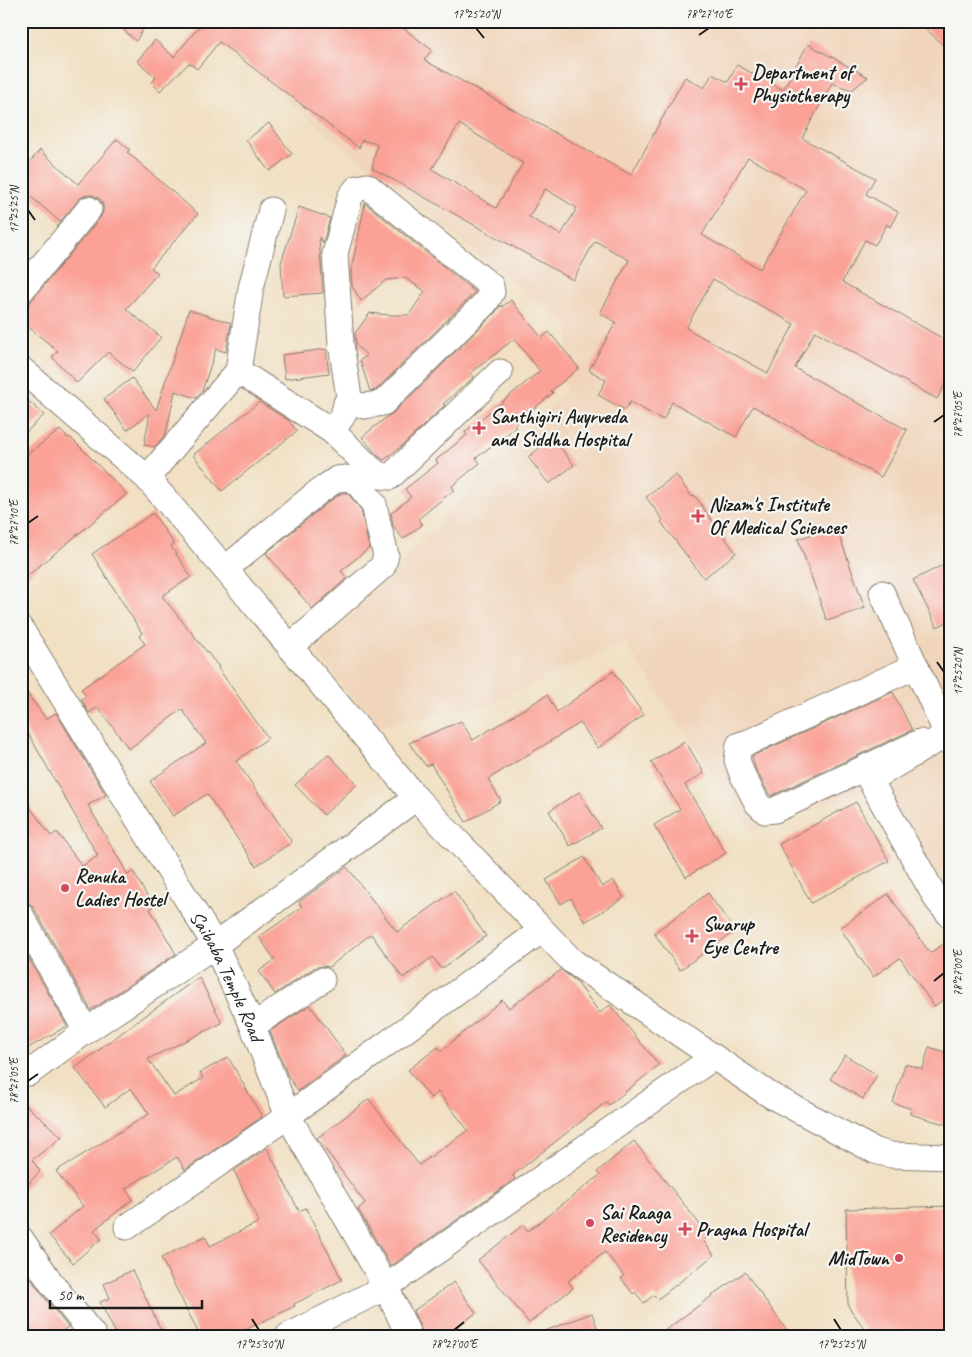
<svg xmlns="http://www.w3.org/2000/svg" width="972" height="1357" font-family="Caveat,sans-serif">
<rect width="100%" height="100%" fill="#f6f6f2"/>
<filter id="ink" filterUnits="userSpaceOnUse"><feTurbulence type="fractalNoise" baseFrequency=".02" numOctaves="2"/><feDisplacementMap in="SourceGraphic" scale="10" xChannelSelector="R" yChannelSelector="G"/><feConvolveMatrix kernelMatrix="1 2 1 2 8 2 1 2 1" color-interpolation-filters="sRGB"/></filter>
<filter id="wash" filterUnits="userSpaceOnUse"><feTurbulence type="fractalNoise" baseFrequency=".0096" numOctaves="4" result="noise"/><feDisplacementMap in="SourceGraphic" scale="20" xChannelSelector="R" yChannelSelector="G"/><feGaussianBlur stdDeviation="1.12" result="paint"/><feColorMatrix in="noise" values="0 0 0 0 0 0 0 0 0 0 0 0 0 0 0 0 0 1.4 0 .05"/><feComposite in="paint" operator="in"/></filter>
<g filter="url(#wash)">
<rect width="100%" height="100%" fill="#f1e0c3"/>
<polygon fill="#f0d5bc" points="188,21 951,21 951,921 876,787 751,832 624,641 488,705 374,727 316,651 566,391 569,327"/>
<g id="blocks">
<g fill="#fba196" fill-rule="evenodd">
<polygon points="113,21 148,21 136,41"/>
<path d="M204,21H394L432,50L424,60L631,175L685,77L704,88L712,74L728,82L737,65L783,90L808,44L868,77L852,90L832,83L802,138L875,178L866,194L898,212L890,227L887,224L875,245L865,240L842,282L951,343V374L937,399L815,331L795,368L907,430L881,477L753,406L736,437L672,402L663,420L630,402L625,410L598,395L606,380L589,370L616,322L600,313L629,260L595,241L573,280L372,168L377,144L362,140L359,148L219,42L197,69L189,63L160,91L152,83L156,77L137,61L155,40L174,57ZM459,124L523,163L496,208L432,169ZM748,157L806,190L760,269L702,235ZM545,189L577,208L561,235L529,217ZM713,279L794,324L768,373L686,328Z"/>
<polygon points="918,21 951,21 951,53"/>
<polygon points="269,123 292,154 269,171 246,140"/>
<polygon points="117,139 130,150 127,152 198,214 151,268 158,273 126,309 161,337 133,372 108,352 77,383 52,357 58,351 21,321 21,313 100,218 103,212 103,204 99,198 92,195 84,196 78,200 60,222 21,188 21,172 40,150 78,184"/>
<polygon points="365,203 475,292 376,390 370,391 360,360 367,356 356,345 355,333 370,313 388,315 409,315 425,291 405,278 386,280 361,301 352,286 351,271"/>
<polygon points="299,207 330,218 323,243 319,237 323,293 283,296 281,263"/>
<polygon points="511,300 542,338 549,332 579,368 551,391 553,393 514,425 516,427 476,458 480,463 452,486 454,490 418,519 422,525 403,539 393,526 391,513 411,497 405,489 438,463 436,460 467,435 465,432 540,371 514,339 471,373 474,377 443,404 445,405 403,445 384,460 377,455 362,437 388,416 393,413 495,313 501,305 502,307"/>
<polygon points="189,310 231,323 226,352 216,349 202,391 196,398 175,391 166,434 154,447 144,445 150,413 127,430 104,399 132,378 156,410"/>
<polygon points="326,349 329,373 285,379 282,355"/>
<polygon points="21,394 44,415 21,437"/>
<polygon points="259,402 288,420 297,431 222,491 193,455"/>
<polygon points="60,430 68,438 70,437 127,494 21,581 21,459"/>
<polygon points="553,438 574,465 549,484 528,457"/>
<polygon points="676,475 692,497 694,495 706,511 705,511 736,553 704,578 661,522 663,520 646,497"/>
<polygon points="342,493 348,493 361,510 369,548 341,571 347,578 312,609 266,553 327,503"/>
<polygon points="153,513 174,544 171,546 191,577 162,596 219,667 218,668 268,738 236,761 292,842 256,866 207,794 173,816 150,781 206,743 182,709 129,749 98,707 89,713 81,699 86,696 81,689 145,644 139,636 142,633 92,554"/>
<polygon points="836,526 865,608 827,621 798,539"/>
<polygon points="951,561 951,620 937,627 913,580"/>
<polygon points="613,671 644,715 598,748 580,723 488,779 501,801 466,822 431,764 426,766 409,743 461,721 473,740 547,695 557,712"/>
<polygon points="21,685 46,719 56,713 106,795 88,805 128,875 133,871 153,907 150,909 176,954 91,1010 34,908 28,902 21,901 21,795 51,836 57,832 82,866 98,856 21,721"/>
<polygon points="893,692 912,730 771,796 769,794 755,768 752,756"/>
<polygon points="685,741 704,773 685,785 726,853 686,877 654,825 680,809 651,762"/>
<polygon points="328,754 357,784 324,815 295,785"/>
<polygon points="579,792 601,828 570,846 549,811"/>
<polygon points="856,802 889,861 811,903 779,844"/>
<polygon points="584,857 602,887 613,880 624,898 585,922 571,898 561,904 546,880"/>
<polygon points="347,867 397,932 454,891 486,936 441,969 433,957 403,978 371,934 329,967 322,966 314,968 275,994 259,971 275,960 259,937 302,907 299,902"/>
<polygon points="708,893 735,931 680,970 654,933"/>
<polygon points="888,894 930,953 951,939 951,995 934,1006 900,958 873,977 840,928"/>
<polygon points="21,945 67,1026 21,1052"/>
<polygon points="561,970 576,981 600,1013 610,1005 659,1065 609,1105 606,1102 513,1175 515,1179 391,1266 358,1209 365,1203 317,1138 369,1099 419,1165 468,1130 438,1092 431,1098 408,1070 438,1047 441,1051 502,1000 509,1008"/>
<polygon points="199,977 222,1023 148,1059 174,1096 203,1078 200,1073 228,1057 262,1117 185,1170 177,1157 125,1189 133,1199 94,1230 101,1239 73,1263 49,1235 83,1206 56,1171 149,1114 131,1088 105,1107 75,1068 102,1048 102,1047"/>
<polygon points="310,1005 346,1055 298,1091 288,1076 270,1031"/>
<polygon points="929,1047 951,1054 951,1126 910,1114 912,1109 893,1103 905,1064 923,1069"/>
<polygon points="845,1055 877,1075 863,1099 830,1079"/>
<polygon points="21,1101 62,1137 32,1160 40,1171 21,1192"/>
<polygon points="634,1141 709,1236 703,1240 714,1255 658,1299 654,1295 644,1303 635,1292 633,1294 621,1278 624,1276 605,1252 568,1281 573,1288 529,1323 478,1260 523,1225 528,1231 600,1175 597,1172"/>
<polygon points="267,1148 299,1211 306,1208 342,1280 294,1304 295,1306 233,1336 200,1336 161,1258 205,1236 210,1246 259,1222 234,1171"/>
<polygon points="951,1206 951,1336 870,1336 848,1306 846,1209"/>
<polygon points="21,1265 41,1293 68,1327 56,1336 21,1336"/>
<polygon points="132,1270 164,1336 117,1336 100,1302 110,1298 104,1284"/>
<polygon points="745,1272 791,1336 658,1336 683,1317"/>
<polygon points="454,1282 476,1313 445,1336 426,1336 421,1329 413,1311"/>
<polygon points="592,1313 600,1336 537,1336 537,1334"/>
</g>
</g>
</g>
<g filter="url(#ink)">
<use href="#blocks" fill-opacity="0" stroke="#867e70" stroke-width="1"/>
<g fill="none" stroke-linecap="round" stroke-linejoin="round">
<g stroke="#867e70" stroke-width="27">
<g id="minor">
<polyline points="21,291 89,209"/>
<polyline points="21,369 147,478 225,569 416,798 572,961 770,1095 875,1151 891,1155 951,1157"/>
<polyline points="238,371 251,288 271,210"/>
<polyline points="332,431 342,417 349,397 341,344 335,254 350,197 357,188 367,186 491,286 492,292 485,303 383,403 365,406 346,403"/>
<polyline points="147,478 238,371 332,431 371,469 381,476 390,477 500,372"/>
<polyline points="225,569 318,492 337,479 346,478 356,481 374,504 379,528 386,555 383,566 290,647"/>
<polyline points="882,593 951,743"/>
<path id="s1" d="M21,629L215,945L251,1022L288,1116L386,1287L409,1336"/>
<polyline points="916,666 749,742 739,745 737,760 742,774 757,803 765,811 775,810 920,742"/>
<polyline points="947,734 870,780 937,900 951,916"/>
<polyline points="21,915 86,1031"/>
<polyline points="251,1022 263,1019 322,980"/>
<polyline points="21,1071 29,1073 86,1031 215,945 416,798"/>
<polyline points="127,1227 288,1116 542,930"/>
<polyline points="21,1239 52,1284 94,1336"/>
<polyline points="288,1336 386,1287 714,1057"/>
</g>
</g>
<use href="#minor" stroke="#fff" stroke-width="25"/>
</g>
</g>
<path fill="none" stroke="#1c1c1c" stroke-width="2" d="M476,28L484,38M699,35L709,28M28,210L35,220M934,422L944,415M28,523L38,516M937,662L944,672M934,981L944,973M28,1081L38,1074M252,1319L259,1330M834,1319L841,1330M454,1330L464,1322"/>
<g fill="#d1495b" stroke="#f6f6f2" stroke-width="2">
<path d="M738.5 76.5h5v5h5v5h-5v5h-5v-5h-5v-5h5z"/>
<path d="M476.5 420.5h5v5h5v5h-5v5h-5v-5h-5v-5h5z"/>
<path d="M695.5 508.5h5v5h5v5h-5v5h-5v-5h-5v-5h5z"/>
<circle cx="65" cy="888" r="5"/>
<path d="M689.5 928.5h5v5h5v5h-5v5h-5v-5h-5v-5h5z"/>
<circle cx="590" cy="1223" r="5"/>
<path d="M682.5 1221.5h5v5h5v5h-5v5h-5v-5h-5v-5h5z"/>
<circle cx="899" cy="1258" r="5"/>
</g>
<g text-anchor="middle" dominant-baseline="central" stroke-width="4.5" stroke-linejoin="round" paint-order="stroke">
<g font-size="20" font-weight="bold" fill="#1c1c1c" stroke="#f6f6f2" text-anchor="start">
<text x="752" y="72">Department of<tspan x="752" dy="23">Physiotherapy</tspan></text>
<text x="490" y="416">Santhigiri Auyrveda<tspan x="490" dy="23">and Siddha Hospital</tspan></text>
<text x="709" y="504">Nizam's Institute<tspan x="709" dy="23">Of Medical Sciences</tspan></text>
<text x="75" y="876">Renuka<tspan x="75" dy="23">Ladies Hostel</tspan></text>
<text x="703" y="924">Swarup<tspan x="703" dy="23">Eye Centre</tspan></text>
<text x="600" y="1212">Sai Raaga<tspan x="600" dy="23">Residency</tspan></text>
<text x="696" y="1229">Pragna Hospital</text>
<text x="889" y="1258" text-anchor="end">MidTown</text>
</g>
<g font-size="20" fill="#1c1c1c" stroke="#f6f6f2">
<text stroke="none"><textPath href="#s1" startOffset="404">Saibaba Temple Road</textPath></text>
</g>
</g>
<rect width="972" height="1357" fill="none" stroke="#f6f6f2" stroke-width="55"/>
<path d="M50 1300v8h152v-8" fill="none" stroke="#1c1c1c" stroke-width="2.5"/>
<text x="58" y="1300" font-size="15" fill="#1c1c1c" stroke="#f6f6f2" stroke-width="4" paint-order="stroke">50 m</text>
<rect x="28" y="28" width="916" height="1302" fill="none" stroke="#1c1c1c" stroke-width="2"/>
<g font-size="12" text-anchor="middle" fill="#1c1c1c">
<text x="476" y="18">17°25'20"N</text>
<text x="709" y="18">78°27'10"E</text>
<text transform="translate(14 210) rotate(-90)" y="4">17°25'25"N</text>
<text transform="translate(958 415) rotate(-90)" y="4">78°27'05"E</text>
<text transform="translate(14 523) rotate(-90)" y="4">78°27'10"E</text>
<text transform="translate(958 672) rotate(-90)" y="4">17°25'20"N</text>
<text transform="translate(958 973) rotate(-90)" y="4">78°27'00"E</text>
<text transform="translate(14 1081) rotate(-90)" y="4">78°27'05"E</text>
<text x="259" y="1348">17°25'30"N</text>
<text x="454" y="1348">78°27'00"E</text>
<text x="841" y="1348">17°25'25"N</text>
</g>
</svg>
